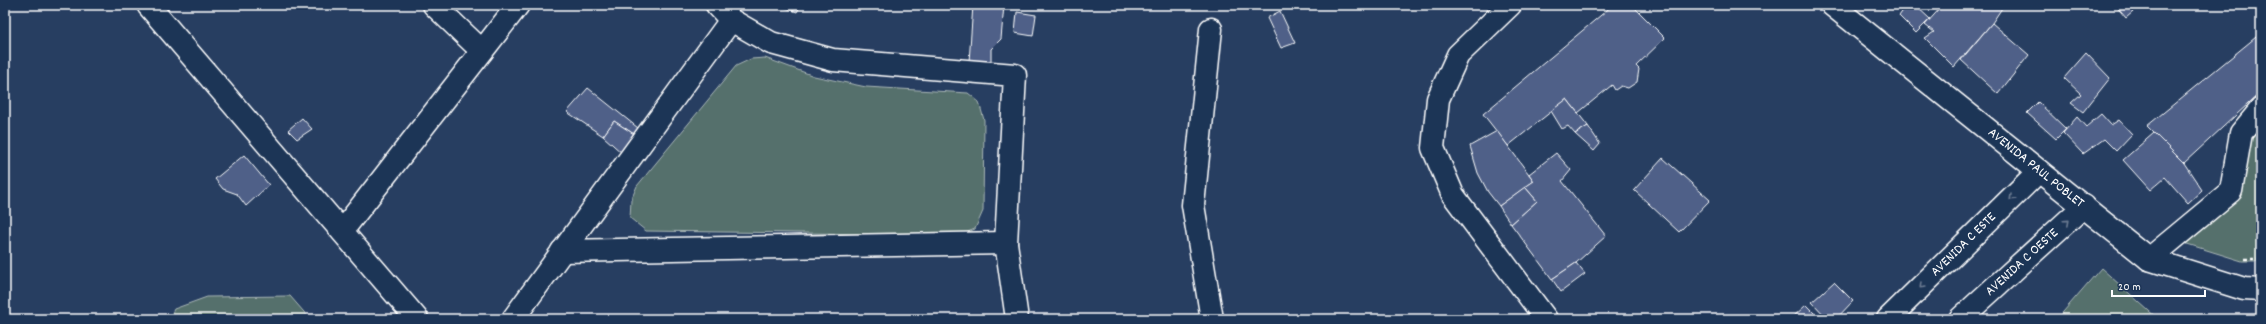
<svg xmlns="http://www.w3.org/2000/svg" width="2266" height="324" font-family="Dekko,sans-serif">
<rect width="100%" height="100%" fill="#273e61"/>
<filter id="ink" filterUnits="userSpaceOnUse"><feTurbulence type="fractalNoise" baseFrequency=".025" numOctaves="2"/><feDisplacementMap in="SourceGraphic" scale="8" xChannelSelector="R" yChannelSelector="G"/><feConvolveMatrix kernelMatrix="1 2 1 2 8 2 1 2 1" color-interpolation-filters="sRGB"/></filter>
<g filter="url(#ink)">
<g fill="#546f6c" stroke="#aab7b6">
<polygon points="765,58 814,76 866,87 968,93 979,102 984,120 983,211 975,229 960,235 646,231 630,218 631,200 637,186 736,66 751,59"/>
<polygon points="2261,116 2261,261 2242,261 2184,243 2236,197 2247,128"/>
<polygon points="2101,268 2158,319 2057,319"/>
<polygon points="290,296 310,319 169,319 174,309 207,297"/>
</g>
<g fill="#4f6188" stroke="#fff">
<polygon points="788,5 801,5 797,12 786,8"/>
<polygon points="973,5 1004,5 1001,39 991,49 991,61 969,62"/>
<polygon points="1613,5 1632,5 1665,38 1636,66 1639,69 1637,82 1628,88 1621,86 1615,90 1612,85 1578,113 1567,99 1508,146 1483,114"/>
<polygon points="1907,5 1915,5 1930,19 1916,33 1899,16"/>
<polygon points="1943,5 2004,5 1992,23 1954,67 1925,38 1934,32 1925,25"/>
<polygon points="2115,5 2141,5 2126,18"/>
<polygon points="1280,11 1295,43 1281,48 1267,18"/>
<polygon points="1017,12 1036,15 1033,36 1015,33"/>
<polygon points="1992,23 2029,55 1998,94 1961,60"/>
<polygon points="2261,33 2261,92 2184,163 2147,126"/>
<polygon points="2086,53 2110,78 2083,112 2071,103 2081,94 2064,78"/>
<polygon points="588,88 643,132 637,136 614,121 603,136 567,112"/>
<polygon points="1567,99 1588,126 1575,134 1568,126 1562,129 1551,111"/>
<polygon points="2038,102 2066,129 2056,139 2027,113"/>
<polygon points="2101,114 2111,125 2119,120 2132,134 2116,151 2104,139 2083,154 2063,133 2077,117 2086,127"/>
<polygon points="302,118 312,129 297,139 288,130"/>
<polygon points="614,121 637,136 623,154 603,136"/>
<polygon points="1588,126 1600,144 1594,151 1575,134"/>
<polygon points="1497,131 1534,181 1499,206 1488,192 1478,173 1470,146"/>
<polygon points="2154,133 2184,163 2202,190 2188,203 2165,177 2150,190 2123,160"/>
<polygon points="1556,153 1571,170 1562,181 1606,236 1576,263 1552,279 1511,224 1537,201 1525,187 1534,181 1529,174"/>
<polygon points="244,155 269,185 246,206 237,194 223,189 215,179"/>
<polygon points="1663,158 1710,200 1679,232 1634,190"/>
<polygon points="1525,187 1537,201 1511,224 1499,206"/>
<polygon points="1576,263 1585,274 1561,292 1552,279"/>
<polygon points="1834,282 1853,301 1836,319 1828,319 1812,302"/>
<polygon points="1806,305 1820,319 1791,319"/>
</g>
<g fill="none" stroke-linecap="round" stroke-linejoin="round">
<g stroke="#fff" stroke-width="25">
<g id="minor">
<polyline points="148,5 417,319"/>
<polyline points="434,5 482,51"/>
<polyline points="717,5 731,20 771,43 833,60 1015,75 1006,243 1017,319"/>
<polyline points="1510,5 1458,55 1438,99 1433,148 1453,195 1546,319"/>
<polyline points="1211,29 1193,205 1212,319"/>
<polyline points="342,231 518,5"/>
<polyline points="562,251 1006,243"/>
<polyline points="2149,259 2231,191 2241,133 2261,109"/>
<polyline points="513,319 731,20"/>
<path id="s1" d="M1888,319L2039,171"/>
<path id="s2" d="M1960,319L2084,206"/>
</g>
</g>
<g stroke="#fff" stroke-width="25">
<g id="secondary">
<path id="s3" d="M1832,5L2149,259L2244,289L2261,290"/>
</g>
</g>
<polyline stroke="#fff" stroke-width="2.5" stroke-dasharray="3 3" stroke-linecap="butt" points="2245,259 2261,259"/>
<use href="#minor" stroke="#1d3557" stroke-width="22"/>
<use href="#secondary" stroke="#1d3557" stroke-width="22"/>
</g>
<defs><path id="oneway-chevron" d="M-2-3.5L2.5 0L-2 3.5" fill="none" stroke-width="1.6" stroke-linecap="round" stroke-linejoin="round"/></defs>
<g stroke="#6c7c92">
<use href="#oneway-chevron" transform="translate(2012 198) rotate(136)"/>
<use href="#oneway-chevron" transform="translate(2067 222) rotate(-42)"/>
<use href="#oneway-chevron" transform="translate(1922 286) rotate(135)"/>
</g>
</g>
<g text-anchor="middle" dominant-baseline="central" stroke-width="3.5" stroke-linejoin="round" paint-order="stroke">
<g font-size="14" fill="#fff" stroke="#1d3557">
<text stroke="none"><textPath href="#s3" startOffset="261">AVENIDA PAUL POBLET</textPath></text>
<text stroke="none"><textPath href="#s1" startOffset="106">AVENIDA C ESTE</textPath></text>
<text stroke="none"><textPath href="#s2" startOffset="84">AVENIDA C OESTE</textPath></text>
</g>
</g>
<rect width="2266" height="324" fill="none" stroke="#1d3557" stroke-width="20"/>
<rect x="10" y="10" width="2246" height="304" fill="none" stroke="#fff" stroke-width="1.5" filter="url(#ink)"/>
<path d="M2112 290v6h93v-6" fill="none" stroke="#ffffff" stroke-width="2"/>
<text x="2118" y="290" font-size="12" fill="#ffffff" stroke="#1d3557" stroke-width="3" paint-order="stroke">20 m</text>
</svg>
